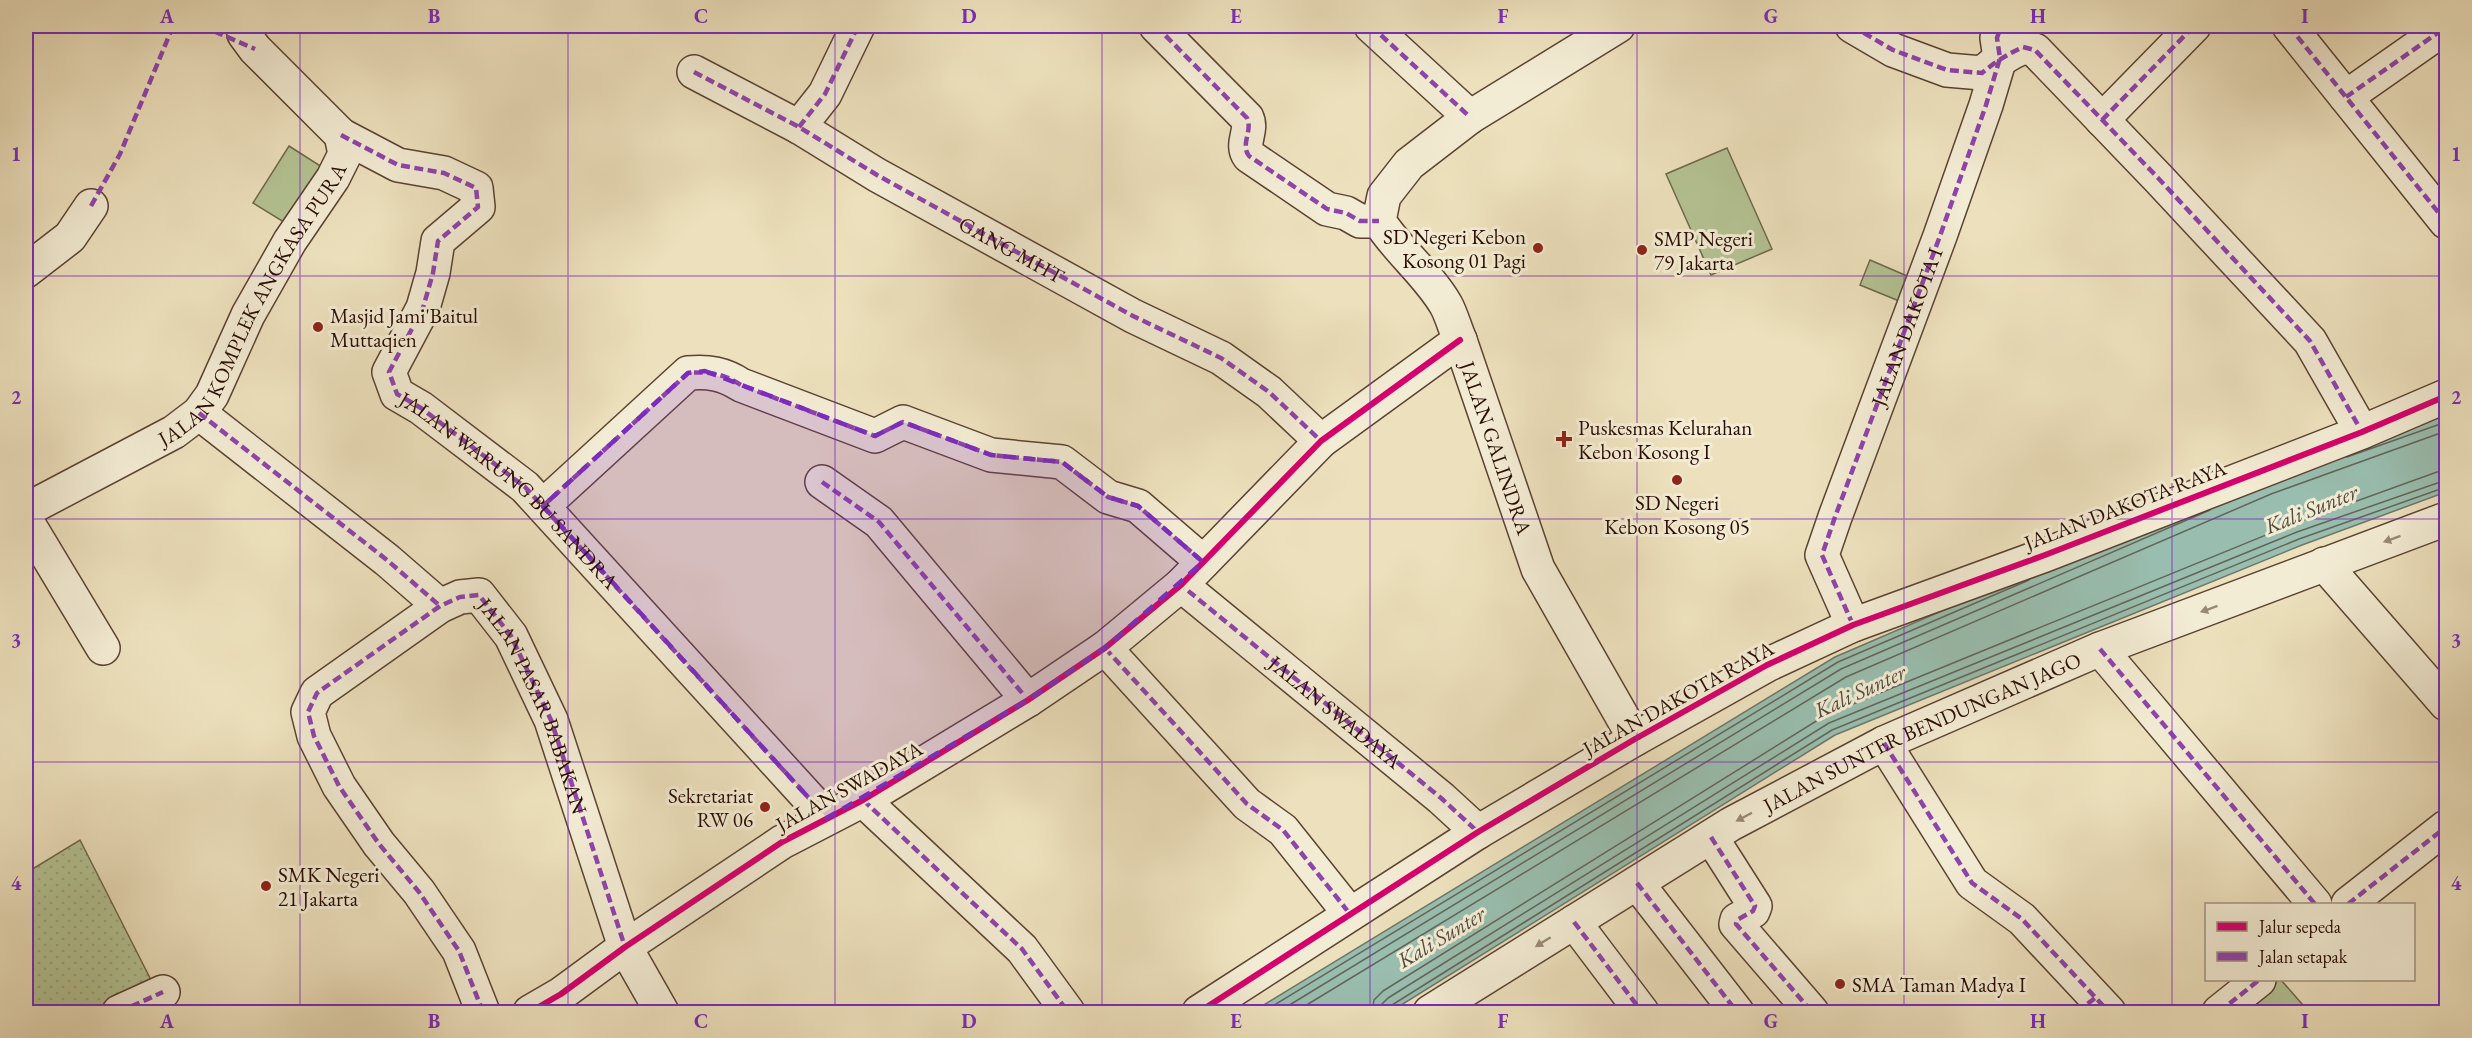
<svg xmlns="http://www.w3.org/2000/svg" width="2472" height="1038" font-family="'EB Garamond',serif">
<defs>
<pattern id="grass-dots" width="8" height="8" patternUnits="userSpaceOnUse" patternTransform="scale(1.5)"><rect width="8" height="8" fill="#b4c394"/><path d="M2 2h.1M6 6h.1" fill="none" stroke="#9ba67e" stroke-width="1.8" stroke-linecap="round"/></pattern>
</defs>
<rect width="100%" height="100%" fill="#ede1bd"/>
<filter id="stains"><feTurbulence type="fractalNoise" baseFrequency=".00333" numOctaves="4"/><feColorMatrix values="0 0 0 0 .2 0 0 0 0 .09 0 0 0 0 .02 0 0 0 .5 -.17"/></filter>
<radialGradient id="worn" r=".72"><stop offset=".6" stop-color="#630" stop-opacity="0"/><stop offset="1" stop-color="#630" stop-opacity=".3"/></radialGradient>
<polygon fill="url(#grass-dots)" stroke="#6f684c" stroke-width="1.5" points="80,840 150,978 162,1012 26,1012 26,873"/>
<g fill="#b4c394" stroke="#6f684c" stroke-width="1.5">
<polygon points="289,146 322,167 287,224 253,203"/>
<polygon points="1727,148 1772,249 1711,275 1666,174"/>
<polygon points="1870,260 1914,279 1904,303 1860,285"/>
<polygon points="2268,980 2281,980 2309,1012 2254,1012 2244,1000"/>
</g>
<polygon fill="#99beaf" stroke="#6d776a" stroke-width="1.5" points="2446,407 2446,492 2302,545 1835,735 1390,1012 1252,1012 1835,657 2262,473"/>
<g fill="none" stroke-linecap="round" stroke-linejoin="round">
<g stroke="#626659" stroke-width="1.5">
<polyline points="2347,457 2446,422"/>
<polyline points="1263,1012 1838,662 2029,580"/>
<polyline points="1278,1012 1841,669 2210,510"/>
<polyline points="1295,1012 1846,677 2271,494 2446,431"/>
<polyline points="1372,1012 1374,1000 1383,991 1826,715 2293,524 2437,472 2446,471"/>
<polyline points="1381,1012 1382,1004 1388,998 1829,723 2297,532 2446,480"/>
<polyline points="1388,1012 1392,1005 1832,730 2299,539 2446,487"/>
</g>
<g stroke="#5b4232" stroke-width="36">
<g id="minor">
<path d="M1156,26L1247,118C1253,131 1240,144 1249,156L1327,209L1346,213L1360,221H1379"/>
<polyline points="1371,26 1470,117"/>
<path id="s1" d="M1618,26L1470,117L1409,164L1384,196L1379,221C1398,251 1428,274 1446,305C1452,316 1455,329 1460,340L1538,569L1635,739"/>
<path d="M1852,26L1893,50L1947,70L1982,73C1995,62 2008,54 2023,47L2035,50L2159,179L2310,341L2362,432"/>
<polyline points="2289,26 2446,222"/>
<polyline points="694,72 799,127 877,175 1133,316 1221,358 1269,392 1321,441"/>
<polyline points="2346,97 2446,27"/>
<polyline points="2102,120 2194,26"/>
<polyline points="799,127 825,94 858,26"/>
<path id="s2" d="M341,135L398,165L444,173L476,188L478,207L438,241L433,273L423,308L389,372L397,394L421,408L525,487L827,818"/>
<polyline points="26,271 70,237 91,206"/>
<polyline points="199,413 387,560 440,606"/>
<polyline points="822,482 879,522 1028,700"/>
<path d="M543,506L688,373C709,371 724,374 741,385L875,436L903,422L991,455L1062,462L1108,497L1138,506L1203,562"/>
<path id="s3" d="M26,510L174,432L199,413L212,395L248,315L290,241L333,178L345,154L341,135L255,49L244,34V26"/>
<polyline points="26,520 103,648"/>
<polyline points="2324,564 2446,704"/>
<polyline points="1181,585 1441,798 1478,832"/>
<path id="s4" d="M1853,625L1822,555L1835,517L1940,236L1986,105L2000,58L1997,38L2001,26"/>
<polyline points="1105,648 1247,804 1283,830 1350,914"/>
<polyline points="2100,649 2315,904"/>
<polyline points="1884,743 1972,883 2022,919 2109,1012"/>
<polyline points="863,800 1022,949 1068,1012"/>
<polyline points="1711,837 1755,906 1753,911 1737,920 1736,924 1812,1012"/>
<polyline points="1637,883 1737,1012"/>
<polyline points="2348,904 2446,827"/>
<polyline points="1574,922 1642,1012"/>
<polyline points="119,1012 163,992"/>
<path id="s5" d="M483,1012L459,951L419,892L379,844L339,786L314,736L308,712L317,693L440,606L460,597L479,595L511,636L551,720L625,947L662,1012"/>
<polyline points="530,1012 561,994 625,947 782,842 863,800 1028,700 1105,648 1181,585 1321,441 1460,340"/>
<polyline points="1199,1012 1478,832 1635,739 1767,665 1853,625 2045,555 2362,432 2446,396"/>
<path id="s6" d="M1430,1012L1731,824L1884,743L2100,649L2446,519"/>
<polyline points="2219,1012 2259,980"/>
</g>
</g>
<use href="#minor" stroke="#f3ecd4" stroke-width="33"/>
<g stroke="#8e44ad" stroke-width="4.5" stroke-dasharray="9 4.5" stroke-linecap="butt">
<polyline points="202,26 255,49"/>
<path d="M1156,26L1247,118C1253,131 1240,144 1249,156L1327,209L1346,213L1360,221H1379"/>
<polyline points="1371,26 1470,117"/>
<path d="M1852,26L1893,50L1947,70L1982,73C1995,62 2008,54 2023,47L2035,50L2159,179L2310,341L2362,432"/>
<polyline points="2289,26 2446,222"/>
<path id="s7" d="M694,72L799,127L877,175L1133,316L1221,358L1269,392L1321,441"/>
<polyline points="2346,97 2446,27"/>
<polyline points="2102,120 2194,26"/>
<polyline points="799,127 825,94 858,26"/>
<polyline points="341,135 398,165 444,173 476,188 478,207 438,241 433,273 423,308 389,372 397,394 421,408 525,487 827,818"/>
<polyline points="91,206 120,154 171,31 183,26"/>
<polyline points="199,413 387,560 440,606"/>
<polyline points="822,482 879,522 1028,700"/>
<path d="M543,506L688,373C709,371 724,374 741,385L875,436L903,422L991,455L1062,462L1108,497L1138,506L1203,562"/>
<path id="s8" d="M1184,582L1181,585L1441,798L1478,832"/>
<polyline points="1853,625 1822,555 1835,517 1940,236 1986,105 2000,58 1997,38 2001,26"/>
<polyline points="1105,648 1247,804 1283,830 1350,914"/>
<polyline points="2100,649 2315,904"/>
<polyline points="1884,743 1972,883 2022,919 2109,1012"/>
<polyline points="863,800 1022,949 1068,1012"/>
<polyline points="1711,837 1755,906 1753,911 1737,920 1736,924 1812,1012"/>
<polyline points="1637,883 1737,1012"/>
<polyline points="2348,904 2446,827"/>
<polyline points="1574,922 1642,1012"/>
<polyline points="1435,1009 1438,1012"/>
<polyline points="119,1012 163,992"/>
<polyline points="483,1012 459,951 419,892 379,844 339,786 314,736 308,712 317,693 440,606 460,597 479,595 511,636 551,720 625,947"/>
<polyline points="2077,1012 2095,998"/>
<polyline points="2219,1012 2259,980"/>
</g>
<g stroke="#f3ecd4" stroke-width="10">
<g id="cycleway">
<polyline points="530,1012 561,994 625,947 782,842 863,800 1028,700 1105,648 1181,585 1321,441 1460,340"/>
<polyline points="1199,1012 1478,832 1635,739 1767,665 1853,625 2045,555 2362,432 2446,396"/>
</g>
</g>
<use href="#cycleway" stroke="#d6006c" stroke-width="6"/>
</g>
<defs><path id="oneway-solid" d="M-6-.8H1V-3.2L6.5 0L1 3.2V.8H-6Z" transform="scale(1.5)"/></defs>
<g fill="#998876">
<use href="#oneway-solid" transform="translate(2392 539) rotate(160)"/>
<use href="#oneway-solid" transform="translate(2209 609) rotate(160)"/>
<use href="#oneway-solid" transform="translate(1744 817) rotate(152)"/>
<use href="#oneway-solid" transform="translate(1543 942) rotate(148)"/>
</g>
<path fill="#7b2cbf" fill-opacity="0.2" stroke="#7b2cbf" stroke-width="4.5" stroke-dasharray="12 8" stroke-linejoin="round" d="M705,371L875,436L903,422L991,455L1062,462L1108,497L1138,506L1203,562L1105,648L1028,700L827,818L543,506L688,373Z"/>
<path fill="none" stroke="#7b2cbf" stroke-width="1.5" stroke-opacity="0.55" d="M300,26V1012M568,26V1012M835,26V1012M1102,26V1012M1370,26V1012M1637,26V1012M1904,26V1012M2172,26V1012M26,276H2446M26,519H2446M26,762H2446"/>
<g fill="#8f2418" stroke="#f3ecd4" stroke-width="2">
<circle cx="1538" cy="248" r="6"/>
<circle cx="1642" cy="250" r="6"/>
<circle cx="318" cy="327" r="6"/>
<path d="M1561 430h6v6h6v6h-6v6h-6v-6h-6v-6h6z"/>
<circle cx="1677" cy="480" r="6"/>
<circle cx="765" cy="807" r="6"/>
<circle cx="266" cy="886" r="6"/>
<circle cx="1840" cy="984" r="6"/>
</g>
<g text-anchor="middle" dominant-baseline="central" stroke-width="6" stroke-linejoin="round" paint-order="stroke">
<g font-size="21" fill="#2a0d03" stroke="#f3ecd4" text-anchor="start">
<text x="1526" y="236" text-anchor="end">SD Negeri Kebon<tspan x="1526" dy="24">Kosong 01 Pagi</tspan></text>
<text x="1654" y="238">SMP Negeri<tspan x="1654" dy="24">79 Jakarta</tspan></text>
<text x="330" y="315">Masjid Jami'Baitul<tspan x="330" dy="24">Muttaqien</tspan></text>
<text x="1578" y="427">Puskesmas Kelurahan<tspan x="1578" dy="24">Kebon Kosong I</tspan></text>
<text x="1677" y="502" text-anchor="middle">SD Negeri<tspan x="1677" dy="24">Kebon Kosong 05</tspan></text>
<text x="753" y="795" text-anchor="end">Sekretariat<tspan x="753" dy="24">RW 06</tspan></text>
<text x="278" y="874">SMK Negeri<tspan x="278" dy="24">21 Jakarta</tspan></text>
<text x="1852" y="984">SMA Taman Madya I</text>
</g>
<g font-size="21" fill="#2a0d03" stroke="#f3ecd4">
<text stroke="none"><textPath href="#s7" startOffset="364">GANG MHT</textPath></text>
<text stroke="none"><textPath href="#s3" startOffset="318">JALAN KOMPLEK ANGKASA PURA</textPath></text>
<text stroke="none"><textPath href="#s4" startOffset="320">JALAN DAKOTA I</textPath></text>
<text stroke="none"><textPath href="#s1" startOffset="576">JALAN GALINDRA</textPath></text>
<text stroke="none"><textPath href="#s2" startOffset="531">JALAN WARUNG BU SANDRA</textPath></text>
<text transform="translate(2125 505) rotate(-21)">JALAN DAKOTA RAYA</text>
<text transform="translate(1678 698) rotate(-29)">JALAN DAKOTA RAYA</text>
<text stroke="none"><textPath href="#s5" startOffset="688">JALAN PASAR BABAKAN</textPath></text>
<text stroke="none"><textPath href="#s8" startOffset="204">JALAN SWADAYA</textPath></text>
<text stroke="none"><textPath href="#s6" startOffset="567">JALAN SUNTER BENDUNGAN JAGO</textPath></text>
<text transform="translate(849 786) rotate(-29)">JALAN SWADAYA</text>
</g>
<g font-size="22" font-style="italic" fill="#514b3f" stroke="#f3ecd4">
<text transform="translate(2311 509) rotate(-22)">Kali Sunter</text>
<text transform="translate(1860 691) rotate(-25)">Kali Sunter</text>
<text transform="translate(1441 937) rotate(-31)">Kali Sunter</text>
</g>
</g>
<rect width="2472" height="1038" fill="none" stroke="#ede1bd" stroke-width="66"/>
<rect x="2205" y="903" width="210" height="78" fill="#f3ecd4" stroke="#a39380" stroke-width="1.5"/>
<rect x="2217" y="922" width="30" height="9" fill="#d6006c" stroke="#a39380" stroke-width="1.5"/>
<text x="2259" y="933" font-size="18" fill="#2a0d03">Jalur sepeda</text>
<rect x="2217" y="952" width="30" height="9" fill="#8e44ad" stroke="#a39380" stroke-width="1.5"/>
<text x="2259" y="963" font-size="18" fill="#2a0d03">Jalan setapak</text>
<rect x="33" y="33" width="2406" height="972" fill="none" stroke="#7b2cbf" stroke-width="2"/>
<g font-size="20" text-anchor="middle" font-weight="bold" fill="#7b2cbf">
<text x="167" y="23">A</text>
<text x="434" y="23">B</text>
<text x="701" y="23">C</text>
<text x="969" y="23">D</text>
<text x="1236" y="23">E</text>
<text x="1503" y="23">F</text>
<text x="1771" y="23">G</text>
<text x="2038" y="23">H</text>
<text x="2305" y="23">I</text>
<text x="16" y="161">1</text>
<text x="2456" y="161">1</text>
<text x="16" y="404">2</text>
<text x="2456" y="404">2</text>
<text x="16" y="647">3</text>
<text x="2456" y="647">3</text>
<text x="16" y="890">4</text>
<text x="2456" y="890">4</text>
<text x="167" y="1028">A</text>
<text x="434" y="1028">B</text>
<text x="701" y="1028">C</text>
<text x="969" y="1028">D</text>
<text x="1236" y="1028">E</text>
<text x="1503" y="1028">F</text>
<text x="1771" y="1028">G</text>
<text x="2038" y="1028">H</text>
<text x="2305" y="1028">I</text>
</g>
<rect width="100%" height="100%" filter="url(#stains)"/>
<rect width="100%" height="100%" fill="url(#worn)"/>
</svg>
